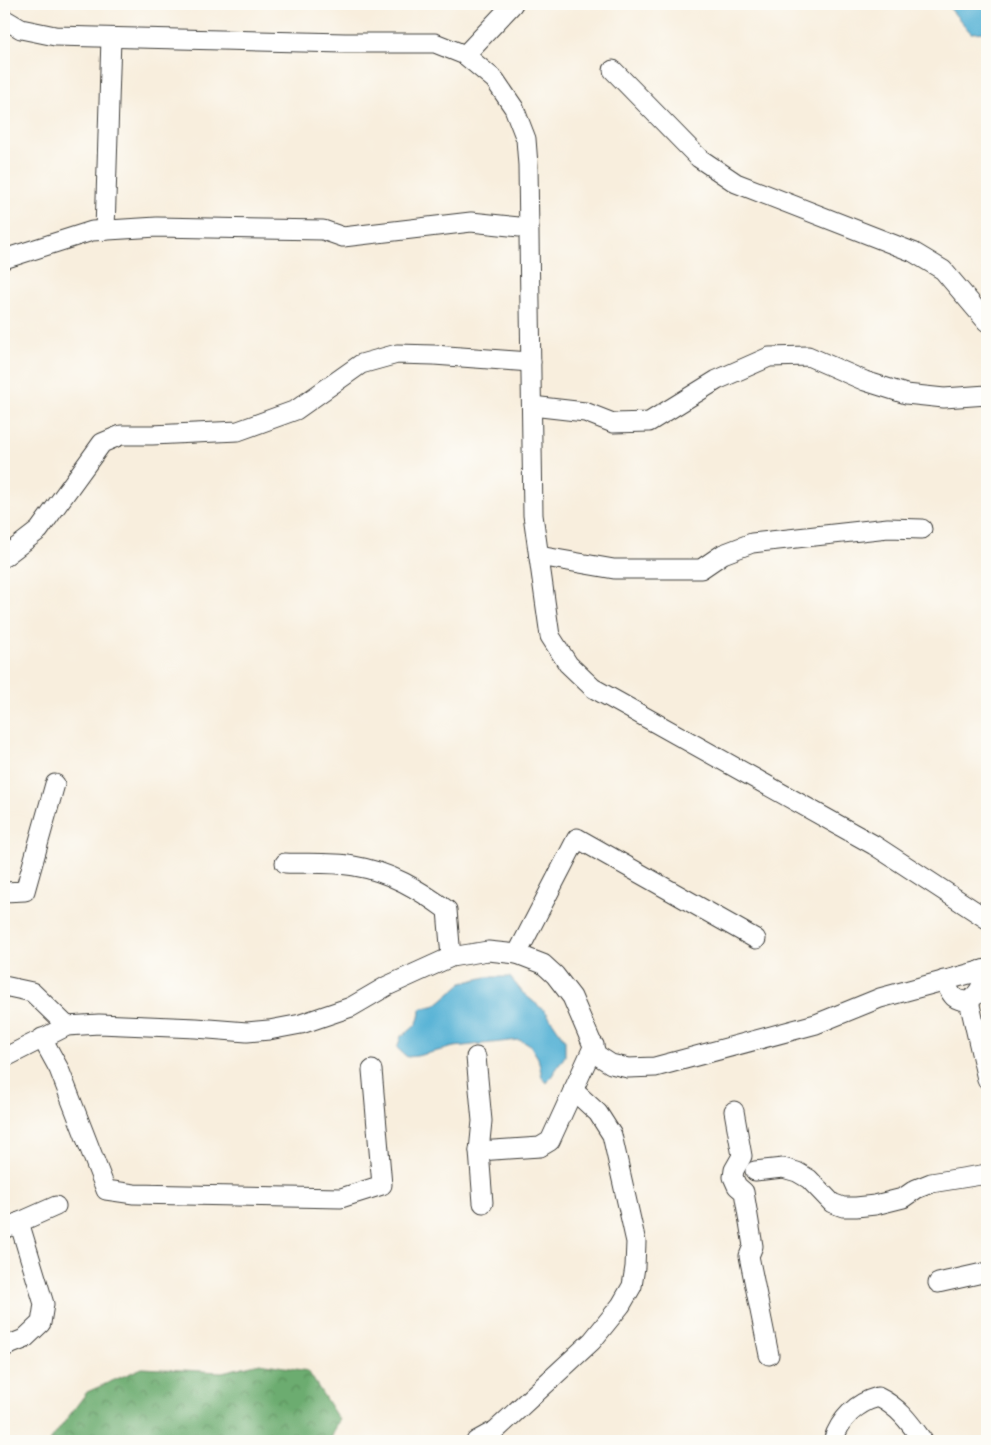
<svg xmlns="http://www.w3.org/2000/svg" width="991" height="1445" font-family="'Gentium Book Plus',serif">
<defs>
<pattern id="forest-crowns" width="20" height="18" patternUnits="userSpaceOnUse" patternTransform="scale(1.25)"><rect width="20" height="18" fill="#6cac6f"/><path d="M2 6a3 3 0 1 1 6 0M12 15a3 3 0 1 1 6 0" fill="none" stroke="#588b5a"/></pattern>
</defs>
<rect width="100%" height="100%" fill="#fdfcf7"/>
<filter id="ink" filterUnits="userSpaceOnUse"><feTurbulence type="fractalNoise" baseFrequency=".02" numOctaves="2"/><feDisplacementMap in="SourceGraphic" scale="10" xChannelSelector="R" yChannelSelector="G"/><feConvolveMatrix kernelMatrix="1 2 1 2 8 2 1 2 1" color-interpolation-filters="sRGB"/></filter>
<filter id="wash" filterUnits="userSpaceOnUse"><feTurbulence type="fractalNoise" baseFrequency=".0096" numOctaves="4" result="noise"/><feDisplacementMap in="SourceGraphic" scale="20" xChannelSelector="R" yChannelSelector="G"/><feGaussianBlur stdDeviation="1.12" result="paint"/><feColorMatrix in="noise" values="0 0 0 0 0 0 0 0 0 0 0 0 0 0 0 0 0 1.4 0 .05"/><feComposite in="paint" operator="in"/></filter>
<g filter="url(#wash)">
<rect width="100%" height="100%" fill="#f8eedd"/>
<polygon fill="url(#forest-crowns)" stroke="#446446" points="260,1363 308,1371 339,1420 330,1441 50,1441 87,1392 142,1368 222,1372"/>
<g fill="#58b3d6" stroke="#3a6879">
<polygon points="946,4 987,4 987,32 971,33"/>
<path d="M486,977H510L523,993L546,1012L565,1040V1056L547,1083L542,1077L538,1058L530,1045L519,1040L454,1047L417,1056L407,1057L397,1048L401,1036C413,1029 420,1024 420,1009L436,1005L462,983Z"/>
</g>
</g>
<g filter="url(#ink)">
<g fill="none" stroke-linecap="round" stroke-linejoin="round">
<g stroke="#3d3c39" stroke-width="21">
<g id="minor">
<polyline points="4,19 21,29 55,36 345,43 435,43 465,55 495,80 514,108 526,139 528,165 533,515 550,636 568,664 593,688 874,845 987,919"/>
<polyline points="465,55 513,4"/>
<polyline points="613,70 699,158 736,183 913,252 943,270 987,322"/>
<polyline points="105,230 111,38"/>
<polyline points="4,259 92,231 157,227 323,230 343,237 471,222 529,228"/>
<polyline points="532,406 585,412 613,423 649,422 717,380 769,357 808,356 865,381 906,394 944,398 987,395"/>
<polyline points="539,556 614,569 701,569 723,554 752,543 888,528 922,529"/>
<polyline points="4,557 39,530 102,443 121,435 152,435 238,431 296,410 361,364 397,354 434,355 531,362"/>
<path d="M285,863C307,864 332,862 354,866C391,872 418,889 447,910L451,957"/>
<polyline points="4,892 25,891 55,784"/>
<polyline points="517,954 577,838 756,939"/>
<path d="M944,980C951,994 952,1001 969,1001L987,1079"/>
<polyline points="4,986 32,992 67,1026"/>
<path d="M969,1001C981,991 983,986 982,970"/>
<polyline points="42,1038 59,1069 106,1190 134,1194 341,1198 382,1185 372,1070"/>
<polyline points="476,1057 482,1121 479,1151 483,1203"/>
<polyline points="4,1058 67,1026 99,1024 196,1028 247,1032 269,1030 301,1024 351,1007 387,986 451,957 488,951 517,954 543,964 555,975 572,997 597,1055 611,1064 628,1068 655,1067 816,1024 880,998 987,969"/>
<polyline points="734,1111 742,1156 734,1170 733,1177 737,1186 744,1192 753,1246 749,1256 769,1355"/>
<polyline points="479,1151 540,1147 550,1141 594,1045"/>
<polyline points="755,1171 783,1168 797,1172 809,1179 832,1203 843,1207 856,1207 875,1205 903,1198 916,1189 931,1183 987,1174"/>
<polyline points="4,1229 56,1206"/>
<polyline points="938,1283 987,1272"/>
<polyline points="4,1347 24,1339 41,1323 44,1304 19,1222"/>
<polyline points="476,1441 496,1430 592,1341 621,1305 632,1286 635,1267 636,1242 612,1135 598,1113 573,1090"/>
<path d="M833,1441C840,1419 856,1403 878,1397C899,1407 910,1423 923,1441"/>
</g>
</g>
<use href="#minor" stroke="#fff" stroke-width="19"/>
</g>
</g>
<rect width="991" height="1445" fill="none" stroke="#fdfcf7" stroke-width="20"/>
</svg>
